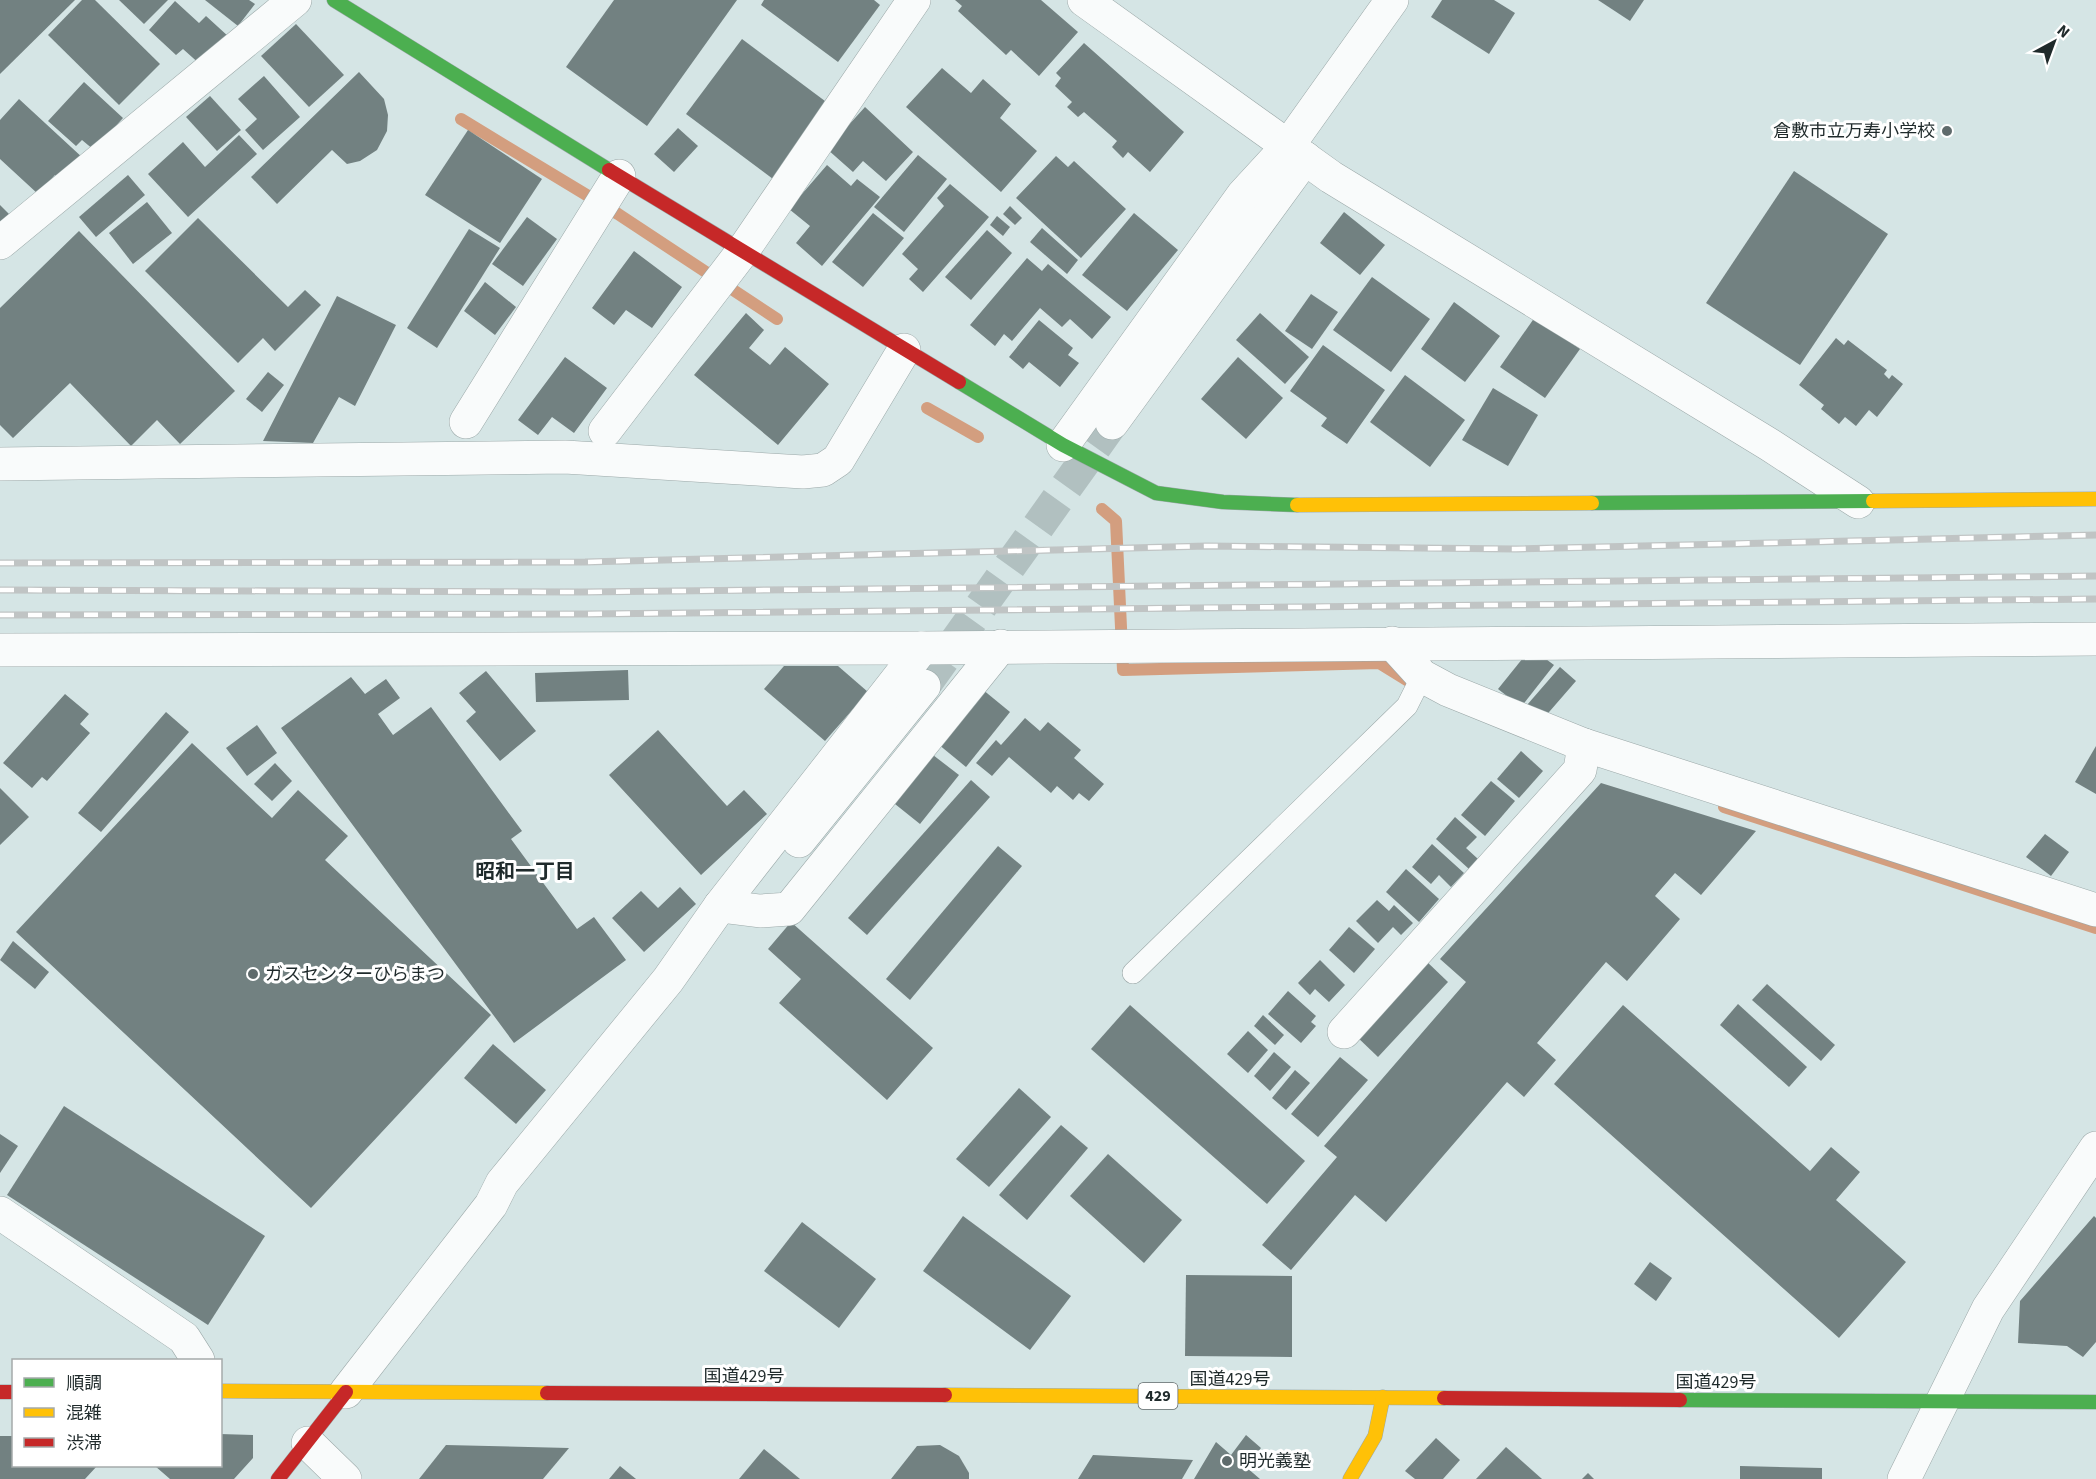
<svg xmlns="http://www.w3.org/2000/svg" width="2096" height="1479" font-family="'Source Sans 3','Noto Sans JP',sans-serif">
<rect width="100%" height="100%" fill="#d5e5e5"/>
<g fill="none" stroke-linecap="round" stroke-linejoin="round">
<g stroke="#d39e7f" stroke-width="12">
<polyline points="461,119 618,214 777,319"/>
<polyline points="927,408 978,437"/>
<polyline points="1102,509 1116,521 1123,670 1379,663 1413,684"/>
<polyline points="1724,807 2096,928"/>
</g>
</g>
<g fill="#728181">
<polygon points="0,0 75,0 0,74"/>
<polygon points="82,0 95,0 160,64 119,105 48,35"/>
<polygon points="119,0 168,0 144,24"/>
<polygon points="205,0 249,0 255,4 238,26"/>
<polygon points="614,0 737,0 647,126 566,67"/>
<polygon points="764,0 874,0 880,5 838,62 761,5"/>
<polygon points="955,0 1041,0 1078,32 1039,76 1011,50 1006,55 958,11 962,6"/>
<polygon points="1442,0 1494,0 1515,13 1489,54 1431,17"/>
<polygon points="1598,0 1644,0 1630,21"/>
<polygon points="175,1 199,23 206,16 229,37 202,66 183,49 176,55 149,30"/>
<polygon points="296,24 344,75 309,107 261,56"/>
<polygon points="742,39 833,107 777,182 686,114"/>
<polygon points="1084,43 1184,132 1150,172 1128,152 1123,158 1112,147 1117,141 1084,112 1078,117 1067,107 1072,102 1055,86 1061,78 1056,73"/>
<polygon points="942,68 971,93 983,79 1011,104 1000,118 1037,151 1001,192 906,107"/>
<polygon points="359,72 384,99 388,115 387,131 377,150 360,161 347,164 332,150 277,204 251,177"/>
<polygon points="264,76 300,117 263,150 245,130 257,119 238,99"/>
<polygon points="84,82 123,118 94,150 82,140 76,146 48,121"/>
<polygon points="210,96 241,130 217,151 186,117"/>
<polygon points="19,99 84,159 62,183 55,175 38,194 0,159 0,120"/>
<polygon points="865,107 913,152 886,181 863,161 853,172 827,149"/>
<polygon points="678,128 698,146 674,172 654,154"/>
<polygon points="468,130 542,179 500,243 425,195"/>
<polygon points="239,135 257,154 188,217 148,174 183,142 205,167"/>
<polygon points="918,155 947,179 904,232 874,207"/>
<polygon points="1056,156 1068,167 1074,161 1126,209 1081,258 1016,198"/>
<polygon points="827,165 851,186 857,179 880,197 822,266 796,243 810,226 789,209"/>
<polygon points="1794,171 1888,234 1800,365 1706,303"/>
<polygon points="128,175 145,195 96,237 79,217"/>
<polygon points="950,184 989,217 923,292 909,279 918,269 902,254 944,206 937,198"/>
<polygon points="147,202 172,233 133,264 109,233"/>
<polygon points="0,205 9,214 0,223"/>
<polygon points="1010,206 1022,218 1015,225 1003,214"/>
<polygon points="1344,212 1385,245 1360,275 1320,243"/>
<polygon points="873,213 904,238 863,287 832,262"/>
<polygon points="1134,213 1178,250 1127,311 1082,275"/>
<polygon points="997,216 1010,227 1003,236 990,225"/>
<polygon points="527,217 557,239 523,286 492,264"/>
<polygon points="198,218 288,307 305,290 321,305 275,351 263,338 238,363 145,271"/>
<polygon points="1042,228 1078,260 1067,274 1030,242"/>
<polygon points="469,229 500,248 437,348 407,328"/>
<polygon points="987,230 1012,253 971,300 945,277"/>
<polygon points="79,231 235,391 180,444 157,420 131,446 70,383 13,438 0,425 0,308"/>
<polygon points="634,251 682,287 652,328 626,310 614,325 592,308"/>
<polygon points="1027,258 1042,271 1048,264 1111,317 1092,339 1070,319 1062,327 1040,308 1012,341 1004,334 995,346 970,325"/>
<polygon points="1372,277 1430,319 1391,372 1333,330"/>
<polygon points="485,282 516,307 495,335 464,311"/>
<polygon points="1311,294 1338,312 1312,349 1285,331"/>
<polygon points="337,296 396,325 355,406 339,397 313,443 263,441"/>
<polygon points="1454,302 1500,336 1465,382 1421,349"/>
<polygon points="746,313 764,330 749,348 770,365 785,347 829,384 778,445 694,375"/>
<polygon points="1260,313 1309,357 1285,384 1236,340"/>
<polygon points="1535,317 1580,349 1545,398 1500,367"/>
<polygon points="1039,320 1073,348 1068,355 1079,363 1060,387 1029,362 1023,369 1009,357"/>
<polygon points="1836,338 1844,345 1848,340 1887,370 1884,374 1889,379 1892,375 1903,384 1877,417 1869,410 1856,426 1845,417 1839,424 1821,409 1824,405 1799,385"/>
<polygon points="1323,345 1385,390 1347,444 1321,426 1327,418 1290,391"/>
<polygon points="565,357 607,388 574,433 552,417 538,435 518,420"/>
<polygon points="1238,357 1283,398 1246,439 1201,399"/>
<polygon points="268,372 284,385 262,412 246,399"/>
<polygon points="1405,375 1465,420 1430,467 1370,422"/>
<polygon points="1493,388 1538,415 1508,466 1462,440"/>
<polygon points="1531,648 1554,665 1521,707 1498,689"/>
<polygon points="784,666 838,666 868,692 825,741 764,689"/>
<polygon points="1560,667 1576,681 1543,719 1527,705"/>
<polygon points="628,670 629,700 536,702 535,673"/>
<polygon points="486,671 536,731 500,761 466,721 476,712 459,693"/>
<polygon points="351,677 365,694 386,679 400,698 378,714 393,735 431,707 522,831 511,839 577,929 594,917 626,960 514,1043 281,728"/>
<polygon points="982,689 1010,712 966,767 938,744"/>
<polygon points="65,694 89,714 80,724 90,733 47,781 42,777 32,788 3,763"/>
<polygon points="166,712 189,732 101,832 78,813"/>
<polygon points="1025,718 1040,731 1048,722 1081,750 1074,758 1104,784 1089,801 1079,793 1073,800 1057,786 1051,793 1009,757 992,776 976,763 996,740 1001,745"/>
<polygon points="257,725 277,753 247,776 226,748"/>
<polygon points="658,730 727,806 744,790 767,814 701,875 609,775"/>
<polygon points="192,743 272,818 298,790 348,836 325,860 491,1015 311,1208 16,932"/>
<polygon points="2096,746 2096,794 2075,782"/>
<polygon points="1521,751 1543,771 1519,798 1497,779"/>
<polygon points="933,755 959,775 920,824 895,804"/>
<polygon points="275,763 292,781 272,801 254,784"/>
<polygon points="971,780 990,797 867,935 848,918"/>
<polygon points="1491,781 1515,801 1485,836 1461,815"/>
<polygon points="1601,783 1756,831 1701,895 1675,873 1655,896 1680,919 1627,981 1606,962 1537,1043 1556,1060 1524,1097 1507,1082 1386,1222 1355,1195 1291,1270 1262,1245 1337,1157 1324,1146 1466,982 1440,959"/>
<polygon points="0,788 29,817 0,845"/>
<polygon points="1455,817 1477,837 1466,848 1478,859 1469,869 1436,839"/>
<polygon points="2045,834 2069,852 2051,876 2026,857"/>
<polygon points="1432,844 1464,873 1451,887 1439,875 1431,884 1412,867"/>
<polygon points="998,846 1022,866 910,1000 886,979"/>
<polygon points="1406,869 1439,899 1419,922 1386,892"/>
<polygon points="680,887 696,904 644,952 612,918 641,891 658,908"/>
<polygon points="1377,900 1389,911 1394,905 1413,923 1401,935 1393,927 1378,943 1356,921"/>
<polygon points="791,922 933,1048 887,1100 779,1003 801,979 768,949"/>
<polygon points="1349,927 1375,949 1354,973 1329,950"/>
<polygon points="13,941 49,972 35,989 0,960"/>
<polygon points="1424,959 1448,982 1378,1057 1354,1034"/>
<polygon points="1320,960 1345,985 1329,1002 1315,989 1310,995 1298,983"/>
<polygon points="1767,984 1835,1045 1821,1061 1752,1000"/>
<polygon points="1288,991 1316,1016 1311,1022 1316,1026 1301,1043 1268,1014"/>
<polygon points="1738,1004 1807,1067 1789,1087 1720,1025"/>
<polygon points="1130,1005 1305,1161 1267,1204 1091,1049"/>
<polygon points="1623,1005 1810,1171 1831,1147 1860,1172 1836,1200 1906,1262 1839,1338 1554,1084"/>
<polygon points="1263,1015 1284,1035 1275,1045 1254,1026"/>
<polygon points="1248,1031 1268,1050 1248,1073 1227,1054"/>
<polygon points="493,1044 546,1090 516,1124 464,1078"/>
<polygon points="1274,1052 1291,1067 1270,1091 1254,1076"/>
<polygon points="1340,1057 1368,1080 1318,1137 1291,1114"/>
<polygon points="1295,1070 1310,1083 1286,1110 1272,1098"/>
<polygon points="1019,1088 1051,1117 989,1187 956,1159"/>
<polygon points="64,1106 265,1236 208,1325 7,1195"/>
<polygon points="1061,1125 1088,1148 1027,1220 999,1195"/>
<polygon points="0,1134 18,1146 0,1173"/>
<polygon points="1108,1154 1182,1220 1144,1263 1070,1196"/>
<polygon points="963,1216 1071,1296 1030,1350 923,1271"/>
<polygon points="2094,1216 2096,1218 2096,1342 2083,1357 2067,1346 2018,1343 2020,1301"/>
<polygon points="802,1222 876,1279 839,1328 764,1271"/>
<polygon points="1650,1262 1672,1278 1656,1301 1634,1284"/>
<polygon points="1186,1275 1292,1276 1292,1357 1185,1356"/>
<polygon points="220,1434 253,1435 253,1458 234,1479 170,1479 155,1466 220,1466"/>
<polygon points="1246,1435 1261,1448 1246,1467 1260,1479 1194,1479 1216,1442 1231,1455"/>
<polygon points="0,1436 14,1436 14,1466 97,1466 85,1479 0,1479"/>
<polygon points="1436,1438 1460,1460 1443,1479 1415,1479 1405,1471"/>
<polygon points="446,1445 569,1448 543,1479 419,1479"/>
<polygon points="940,1445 959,1456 969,1473 969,1479 891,1479 917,1446"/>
<polygon points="1506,1447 1542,1479 1476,1479"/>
<polygon points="764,1449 800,1479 739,1479"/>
<polygon points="1093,1455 1193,1460 1182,1479 1078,1479"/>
<polygon points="620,1466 636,1479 609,1479"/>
<polygon points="1740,1466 1822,1468 1822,1479 1740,1479"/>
<polygon points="1588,1473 1594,1479 1582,1479"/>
</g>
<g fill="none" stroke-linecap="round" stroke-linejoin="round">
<polyline stroke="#b1c0c0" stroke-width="33" stroke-dasharray="33 16" stroke-linecap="butt" points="924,686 1112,423"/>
<g stroke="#9ba8a8" stroke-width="22">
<polyline id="lane" points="1133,973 1407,706 1422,676"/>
</g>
<g stroke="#9ba8a8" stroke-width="34">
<g id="street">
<polyline points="1084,0 1331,177 1770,445 1858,502"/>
<polyline points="0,243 295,0"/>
<polyline points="466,422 619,176"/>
<polyline points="1112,423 1305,158"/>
<polyline points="605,431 742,252 914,0"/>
<polyline points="1063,445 1243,195 1288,146 1392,0"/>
<polyline points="0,464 565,457 803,472 823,470 838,460 904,350"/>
<polyline points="1392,643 1422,676 1448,690 1584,745 2096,910"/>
<polyline points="0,650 922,648 2096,639"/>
<polyline points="799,841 924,686"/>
<polyline points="720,906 760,911 789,909 1001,646"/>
<polyline points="1344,1032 1580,770 1584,745"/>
<polyline points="0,1213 184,1338 198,1360"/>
<polyline points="346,1392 491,1205 502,1183 668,980 720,906 922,648"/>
<polyline points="308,1443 345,1479"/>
<polyline points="1904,1479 1988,1309 2096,1148"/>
</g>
</g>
<g stroke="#9ba8a8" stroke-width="15">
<g id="fast">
<polyline points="334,0 609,170"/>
<polyline points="959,382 1063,445 1156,493 1223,502 1297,505"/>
<polyline points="1592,503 1873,501"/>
<polyline points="1680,1400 2096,1402"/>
</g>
</g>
<g stroke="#9ba8a8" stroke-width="15">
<g id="slow">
<polyline points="1873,501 2096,499"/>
<polyline points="1297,505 1592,503"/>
<polyline points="220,1391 547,1393"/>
<polyline points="945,1395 1444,1398"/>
<polyline points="1350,1479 1375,1436 1383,1397"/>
</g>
</g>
<g stroke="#9ba8a8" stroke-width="15">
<g id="jam">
<polyline points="609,170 959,382"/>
<polyline points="0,1392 14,1392"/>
<polyline points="547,1393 945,1395"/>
<polyline points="1444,1398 1680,1400"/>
<polyline points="278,1479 346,1392"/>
</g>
</g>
<use href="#lane" stroke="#f9fbfb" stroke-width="21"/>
<use href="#street" stroke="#f9fbfb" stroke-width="33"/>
<use href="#fast" stroke="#4caf50" stroke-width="14"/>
<use href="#slow" stroke="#ffc107" stroke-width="14"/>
<use href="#jam" stroke="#c62828" stroke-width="14"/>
<g stroke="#c0c4c4" stroke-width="7">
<g id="rail">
<polyline points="0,563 585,562 1207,546 1516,549 2096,535"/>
<polyline points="0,590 581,592 2096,576"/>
<polyline points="0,615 587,614 2096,599"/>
</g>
</g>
<use href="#rail" stroke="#fff" stroke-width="4.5" stroke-dasharray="14" stroke-linecap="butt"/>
</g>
<g fill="#5f6b6c" stroke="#fff" stroke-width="2">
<circle cx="1947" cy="131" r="6"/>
<circle cx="253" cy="974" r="6"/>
<circle cx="1227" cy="1461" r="6"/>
</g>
<g text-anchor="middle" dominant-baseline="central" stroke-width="6" stroke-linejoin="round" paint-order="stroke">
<rect fill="#fff" stroke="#626a6b" stroke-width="1.5" x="1138.5" y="1383" width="39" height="26" rx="4.5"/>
<g font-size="16" font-weight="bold" fill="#1f2a2b">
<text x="1158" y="1396">429</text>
</g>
<g font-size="18" fill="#1f2a2b" stroke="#fff" text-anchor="start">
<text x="1935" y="131" text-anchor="end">倉敷市立万寿小学校</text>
<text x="265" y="974">ガスセンターひらまつ</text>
<text x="1239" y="1461">明光義塾</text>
</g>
<g font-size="18" fill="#1f2a2b" stroke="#fff">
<text x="744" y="1376">国道429号</text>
<text x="1230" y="1379">国道429号</text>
<text x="1716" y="1382">国道429号</text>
</g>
<g font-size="20" font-weight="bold" fill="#1f2a2b" stroke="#fff">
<text x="525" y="872">昭和一丁目</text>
</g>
</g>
<rect x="12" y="1359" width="210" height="108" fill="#ffffff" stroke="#a5aaaa" stroke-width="1.5"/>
<rect x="24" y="1378" width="30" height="9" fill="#4caf50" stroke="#a5aaaa" stroke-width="1.5"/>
<text x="66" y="1389" font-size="18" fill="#1f2a2b">順調</text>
<rect x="24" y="1408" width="30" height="9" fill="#ffc107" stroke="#a5aaaa" stroke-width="1.5"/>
<text x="66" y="1419" font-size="18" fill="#1f2a2b">混雑</text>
<rect x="24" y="1438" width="30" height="9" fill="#c62828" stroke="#a5aaaa" stroke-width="1.5"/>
<text x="66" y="1449" font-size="18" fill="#1f2a2b">渋滞</text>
<g transform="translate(2054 42) rotate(41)" stroke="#ffffff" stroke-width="4.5" paint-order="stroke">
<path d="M0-4.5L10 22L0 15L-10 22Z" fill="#1f2a2b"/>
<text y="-9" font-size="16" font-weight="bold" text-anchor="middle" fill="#1f2a2b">N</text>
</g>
</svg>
